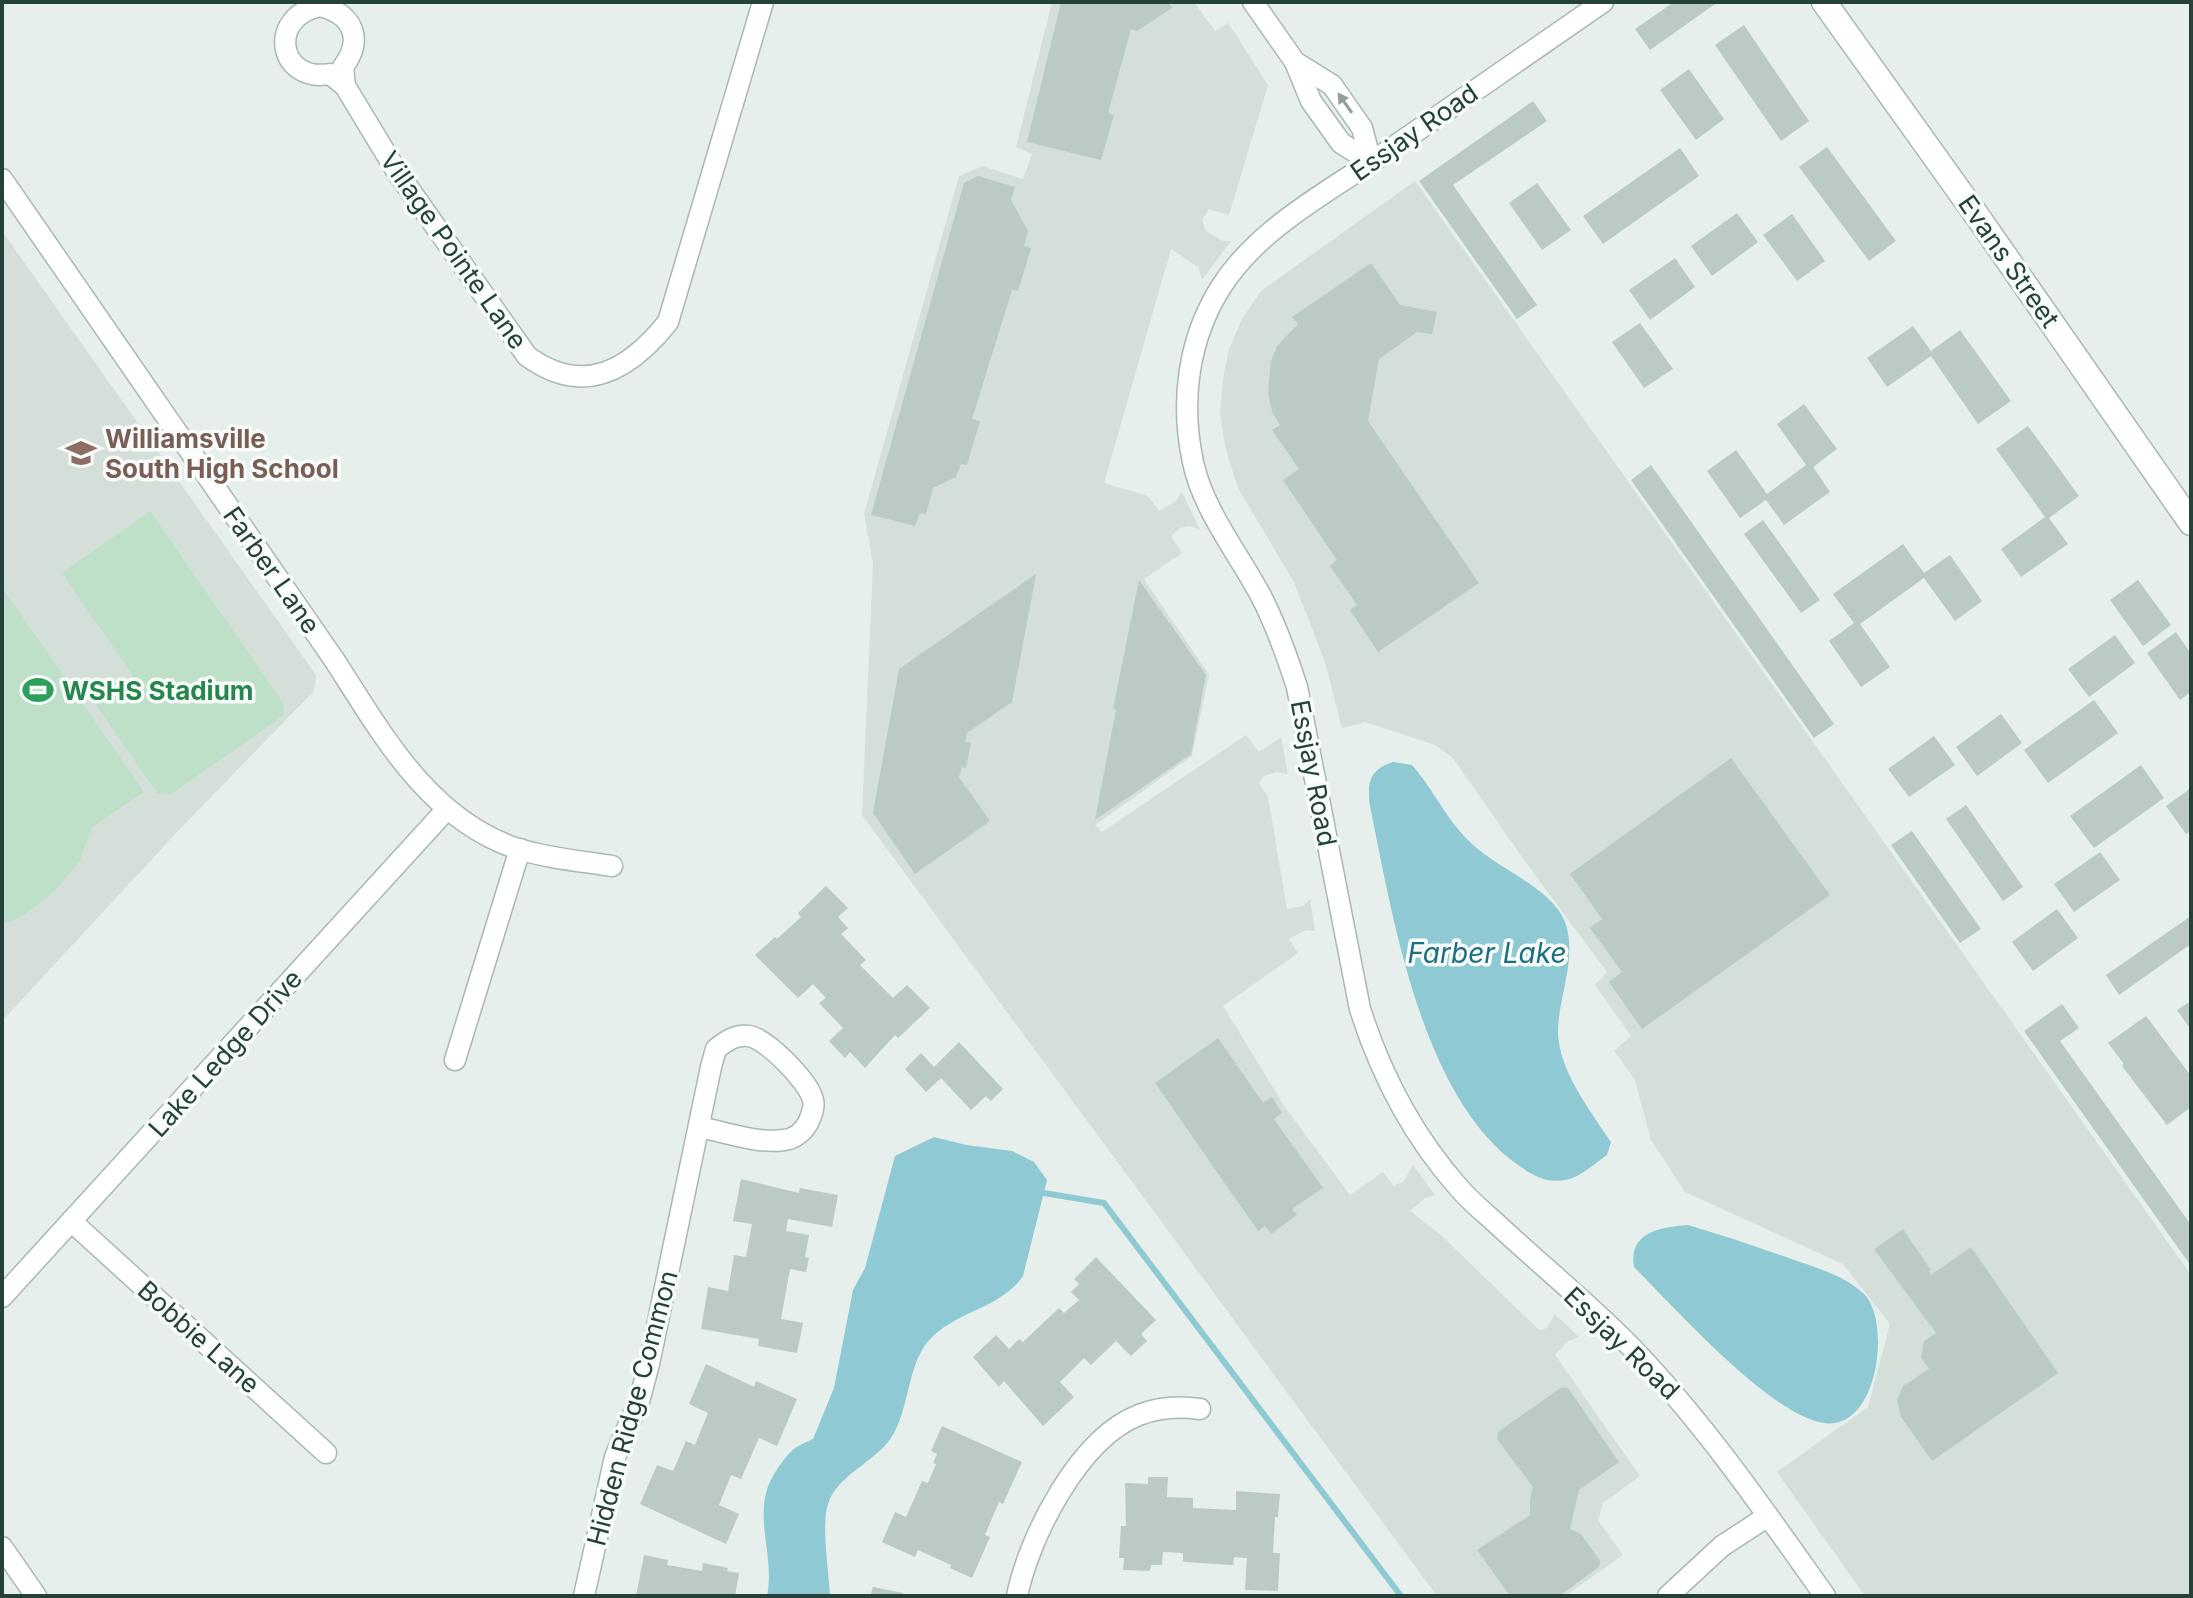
<svg xmlns="http://www.w3.org/2000/svg" width="2193" height="1598" font-family="Inter,sans-serif">
<rect width="100%" height="100%" fill="#e6efeb"/>
<g fill="#d4dfda">
<polygon points="1052,2 1194,2 1215,31 1228,23 1268,85 1229,215 1209,209 1202,220 1206,231 1223,241 1231,241 1202,280 1198,267 1171,249 1104,483 1148,496 1159,511 1176,501 1182,492 1200,530 1190,526 1180,528 1171,536 1182,553 1144,579 1209,675 1192,756 1095,825 1102,832 1246,735 1259,752 1281,737 1288,774 1276,772 1264,776 1259,783 1268,797 1287,909 1303,906 1310,899 1315,931 1306,930 1289,939 1298,953 1223,1006 1285,1107 1350,1195 1383,1172 1394,1186 1404,1181 1413,1165 1435,1195 1425,1198 1410,1211 1443,1237 1539,1330 1547,1328 1555,1314 1579,1337 1568,1341 1555,1355 1640,1476 1603,1503 1598,1520 1623,1555 1565,1596 1437,1596 862,815 873,563 864,514 959,176 983,166 1023,179 1032,154 1016,147"/>
<polygon points="1415,181 2191,1275 2191,1596 1865,1596 1777,1472 1868,1407 1890,1324 1843,1264 1685,1192 1651,1140 1635,1080 1614,1051 1631,1036 1595,985 1607,972 1522,857 1453,758 1435,745 1365,722 1342,728 1325,662 1294,582 1238,488 1227,454 1220,416 1223,379 1229,349 1242,319 1261,291"/>
<polygon points="2,231 316,675 314,691 179,830 2,1021"/>
</g>
<g fill="#bfe0c8">
<polygon points="150,511 284,704 283,716 170,795 157,793 95,703 133,676 62,573"/>
<polygon points="2,587 144,792 92,827 80,860 55,891 22,916 2,925"/>
</g>
<g fill="#8ec9d4">
<path d="M1393,762L1412,765C1434,790 1447,821 1472,844C1493,863 1520,875 1542,893C1551,901 1561,911 1565,922C1578,957 1558,997 1558,1032C1558,1069 1591,1112 1611,1142L1607,1155C1596,1163 1579,1178 1565,1180C1543,1184 1527,1172 1510,1159C1420,1087 1392,914 1370,806C1367,783 1369,770 1393,762Z"/>
<path d="M934,1137L966,1145L1012,1151L1034,1162L1047,1180L1023,1276C1002,1307 959,1311 933,1336C906,1361 911,1408 891,1438C875,1462 837,1475 828,1504C821,1524 829,1573 830,1596H767C776,1553 749,1511 776,1471C789,1452 792,1448 813,1439L834,1388L853,1290L865,1268L895,1156Z"/>
<path d="M1688,1225C1722,1235 1754,1246 1786,1257C1813,1267 1842,1274 1863,1293C1892,1319 1879,1431 1824,1423C1771,1416 1673,1306 1634,1267C1628,1232 1661,1227 1688,1225Z"/>
</g>
<g fill="none" stroke-linecap="round" stroke-linejoin="round">
<polyline stroke="#8ec9d4" stroke-width="6" points="1044,1193 1104,1203 1401,1596"/>
</g>
<g fill="#bbcac4">
<polygon points="1061,2 1168,2 1172,8 1137,31 1131,29 1108,113 1114,115 1101,160 1027,142"/>
<polygon points="1674,2 1718,2 1650,50 1635,29"/>
<polygon points="1744,25 1809,121 1781,141 1715,45"/>
<polygon points="1689,69 1724,119 1696,140 1660,90"/>
<polygon points="1533,101 1547,121 1453,185 1537,305 1517,319 1419,181"/>
<polygon points="1827,147 1896,241 1869,261 1799,167"/>
<polygon points="1680,148 1699,176 1603,244 1583,216"/>
<polygon points="978,176 1015,187 1011,200 1028,231 1024,246 1031,248 1018,291 1012,290 972,419 980,421 967,465 961,464 956,477 933,488 926,514 920,513 915,526 871,515 964,183"/>
<polygon points="1537,183 1571,230 1542,250 1509,203"/>
<polygon points="1737,213 1758,242 1712,276 1691,246"/>
<polygon points="1792,214 1825,261 1797,281 1763,235"/>
<polygon points="1675,258 1695,287 1650,320 1629,290"/>
<polygon points="1371,263 1400,305 1437,312 1432,334 1417,332 1379,359 1368,421 1479,583 1378,652 1350,610 1357,605 1330,566 1337,560 1283,480 1299,469 1272,430 1280,425 1272,412 1268,392 1271,361 1277,346 1298,324 1292,317"/>
<polygon points="1640,323 1673,369 1644,388 1612,342"/>
<polygon points="1913,326 1931,351 1960,330 2011,401 1978,424 1931,356 1887,387 1867,358"/>
<polygon points="1804,404 1837,449 1813,467 1830,492 1784,525 1766,500 1740,518 1707,471 1736,450 1767,494 1806,465 1777,424"/>
<polygon points="2028,426 2079,496 2049,518 2068,544 2021,577 2001,549 2045,517 1996,449"/>
<polygon points="1651,465 1834,724 1814,738 1631,480"/>
<polygon points="1763,520 1820,600 1801,613 1744,534"/>
<polygon points="1903,544 1924,573 1950,555 1982,601 1955,621 1924,578 1860,624 1890,667 1861,687 1829,641 1854,623 1833,594"/>
<polygon points="1036,574 1012,702 967,733 965,742 971,742 966,768 962,767 959,777 990,821 915,874 873,813 899,669"/>
<polygon points="1139,580 1206,675 1191,754 1095,820 1116,710 1113,709"/>
<polygon points="2138,580 2171,625 2143,646 2110,600"/>
<polygon points="2176,632 2191,654 2191,692 2180,700 2147,653"/>
<polygon points="2115,635 2135,663 2089,697 2068,669"/>
<polygon points="2094,700 2118,733 2048,783 2024,750"/>
<polygon points="2001,714 2022,743 1977,776 1956,747"/>
<polygon points="1934,736 1955,765 1909,797 1888,769"/>
<polygon points="1731,758 1830,895 1642,1029 1609,982 1622,972 1590,928 1602,919 1570,874"/>
<polygon points="2141,765 2164,798 2094,848 2070,816"/>
<polygon points="2191,788 2191,831 2186,834 2166,806"/>
<polygon points="1966,805 2023,887 2003,901 1946,819"/>
<polygon points="1912,831 1981,929 1960,943 1891,845"/>
<polygon points="2100,852 2120,880 2074,912 2054,884"/>
<polygon points="826,886 848,908 838,917 848,928 841,934 866,960 860,965 893,998 907,985 930,1008 898,1038 895,1035 865,1068 850,1052 845,1058 829,1041 843,1028 819,1003 826,998 813,984 798,998 755,955 775,937 777,939 801,917 798,913"/>
<polygon points="2057,909 2078,938 2033,971 2012,942"/>
<polygon points="2191,916 2191,944 2119,995 2106,975"/>
<polygon points="2191,1001 2191,1030 2177,1010"/>
<polygon points="2062,1004 2079,1028 2060,1041 2191,1225 2191,1266 2024,1031"/>
<polygon points="2146,1016 2191,1076 2191,1107 2167,1125 2122,1066 2124,1064 2108,1043"/>
<polygon points="1218,1038 1263,1103 1272,1097 1282,1113 1274,1119 1323,1188 1292,1209 1297,1215 1271,1234 1265,1226 1258,1231 1155,1083"/>
<polygon points="959,1042 1003,1089 991,1101 986,1096 971,1110 941,1078 926,1092 905,1069 921,1053 934,1067"/>
<polygon points="741,1179 799,1193 800,1188 838,1195 832,1227 788,1219 786,1231 809,1235 805,1257 809,1258 806,1272 790,1269 781,1319 803,1323 797,1353 758,1346 759,1339 701,1329 708,1287 728,1291 734,1255 746,1257 752,1224 733,1221"/>
<polygon points="1903,1229 1931,1270 1929,1271 1931,1275 1971,1247 2058,1373 1932,1461 1901,1417 1897,1400 1903,1386 1929,1369 1921,1357 1924,1341 1936,1333 1874,1249"/>
<polygon points="1096,1257 1156,1320 1141,1334 1147,1341 1131,1356 1116,1341 1091,1365 1084,1358 1060,1382 1074,1397 1043,1426 1004,1381 999,1387 973,1357 996,1335 1009,1349 1019,1339 1023,1342 1059,1308 1064,1313 1079,1300 1071,1292 1079,1284 1074,1279"/>
<polygon points="706,1364 754,1387 756,1381 797,1399 777,1446 759,1438 741,1479 731,1475 719,1505 739,1514 726,1544 640,1504 657,1465 673,1471 686,1441 695,1445 708,1413 689,1404"/>
<polygon points="1562,1387 1568,1388 1619,1462 1579,1490 1570,1529 1581,1534 1600,1561 1599,1567 1559,1596 1510,1596 1477,1550 1530,1515 1530,1499 1533,1487 1497,1439 1498,1432"/>
<polygon points="942,1426 1022,1462 1003,1504 999,1502 985,1535 990,1537 972,1578 950,1568 951,1565 918,1550 915,1557 882,1542 895,1512 906,1517 922,1481 928,1483 936,1464 933,1463 937,1454 931,1451"/>
<polygon points="1148,1477 1168,1477 1167,1497 1193,1498 1193,1508 1236,1510 1236,1491 1280,1494 1278,1517 1275,1517 1273,1553 1280,1553 1278,1591 1245,1590 1247,1558 1234,1557 1233,1565 1183,1562 1183,1553 1163,1552 1162,1565 1151,1565 1150,1571 1123,1570 1124,1558 1119,1558 1121,1526 1126,1526 1125,1483 1148,1484"/>
<polygon points="644,1555 668,1560 667,1565 702,1571 703,1563 728,1568 727,1571 739,1573 735,1596 636,1596"/>
<polygon points="873,1587 903,1593 902,1596 870,1596"/>
</g>
<g fill="none" stroke-linecap="round" stroke-linejoin="round">
<g stroke="#a8b8b2" stroke-width="23">
<g id="minor">
<polyline points="1253,2 1295,62 1311,101 1341,143 1371,162"/>
<path d="M1603,2C1528,54 1453,105 1379,157C1324,194 1257,230 1221,287C1188,339 1180,402 1193,462C1203,510 1238,553 1261,596C1276,625 1287,656 1297,687L1360,1009C1381,1075 1413,1136 1459,1188C1470,1201 1485,1213 1498,1225C1542,1266 1590,1305 1632,1348C1705,1424 1764,1510 1825,1596"/>
<path d="M320,6C353,14 364,39 343,67L345,86L330,74C278,83 267,17 320,6Z"/>
<polyline points="1295,62 1332,85 1362,128 1371,162"/>
<path d="M345,86L397,172L527,356C583,397 629,371 668,322L763,2"/>
<path d="M2,179L335,661C382,734 428,818 515,848C546,858 580,861 612,866"/>
<polyline points="455,1060 520,849"/>
<polyline points="71,1221 326,1453"/>
<polyline points="2,1297 447,809"/>
<polyline points="2,1547 36,1596"/>
<path d="M584,1596L615,1457L640,1398L649,1364L711,1067L716,1049C726,1041 736,1034 749,1036C767,1039 809,1082 813,1100C815,1108 811,1116 808,1123C803,1132 794,1139 784,1140C757,1144 725,1132 699,1127"/>
<path d="M1017,1596C1029,1537 1079,1438 1139,1415C1159,1407 1179,1406 1200,1409"/>
<polyline points="1668,1596 1722,1546 1768,1516"/>
</g>
</g>
<g stroke="#a8b8b2" stroke-width="27">
<polyline id="tertiary" points="1824,2 1980,220 2191,523"/>
</g>
<use href="#minor" stroke="#fff" stroke-width="20"/>
<use href="#tertiary" stroke="#fff" stroke-width="24"/>
</g>
<defs><path id="oneway-solid" d="M-6-.8H1V-3.2L6.5 0L1 3.2V.8H-6Z" transform="scale(2)"/></defs>
<use fill="#92a09c" href="#oneway-solid" transform="translate(1345 103) rotate(-125)"/>
<defs>
<g id="school-bare" transform="scale(2.4)"><path d="M0-5L7-2L0 1L-7-2ZM-4 1L0 2.5L4 1V4Q0 6-4 4Z" fill="#8d6e63" stroke="#f7fbf9" stroke-width="2.5" paint-order="stroke"/></g>
<g id="stadium-bare" transform="scale(2.4)"><path d="M0-5a6.5 5 0 1 0 0 10a6.5 5 0 1 0 0-10ZM-3.5-1.8h7v3.6h-7Z" fill="#2e9e5b" stroke="#f7fbf9" stroke-width="2.5" paint-order="stroke"/></g>
</defs>
<g fill-rule="evenodd">
<use href="#school-bare" x="81" y="453"/>
<use href="#stadium-bare" x="38" y="690"/>
</g>
<g text-anchor="middle" dominant-baseline="central" stroke-width="7" stroke-linejoin="round" paint-order="stroke">
<g font-size="26" fill="#24423a" stroke="#f7fbf9">
<text transform="translate(1414 132) rotate(-35)">Essjay Road</text>
<text transform="translate(454 250) rotate(55)">Village Pointe Lane</text>
<text transform="translate(2009 261) rotate(55)">Evans Street</text>
<text transform="translate(272 570) rotate(55)">Farber Lane</text>
<text transform="translate(1314 773) rotate(79)">Essjay Road</text>
<text transform="translate(225 1053) rotate(-48)">Lake Ledge Drive</text>
<text transform="translate(199 1337) rotate(42)">Bobbie Lane</text>
<text transform="translate(1622 1343) rotate(44)">Essjay Road</text>
<text transform="translate(632 1408) rotate(-75)">Hidden Ridge Common</text>
</g>
<g font-size="26" font-weight="bold" fill="#785e54" stroke="#f7fbf9" text-anchor="start">
<text x="105" y="438">Williamsville<tspan x="105" dy="30">South High School</tspan></text>
</g>
<g font-size="26" font-weight="bold" fill="#27864d" stroke="#f7fbf9" text-anchor="start">
<text x="62" y="690">WSHS Stadium</text>
</g>
<g font-size="28" font-style="italic" fill="#1c6f80" stroke="#f7fbf9">
<text x="1487" y="953">Farber Lake</text>
</g>
</g>
<rect width="2193" height="1598" fill="none" stroke="#24423a" stroke-width="8"/>
</svg>
